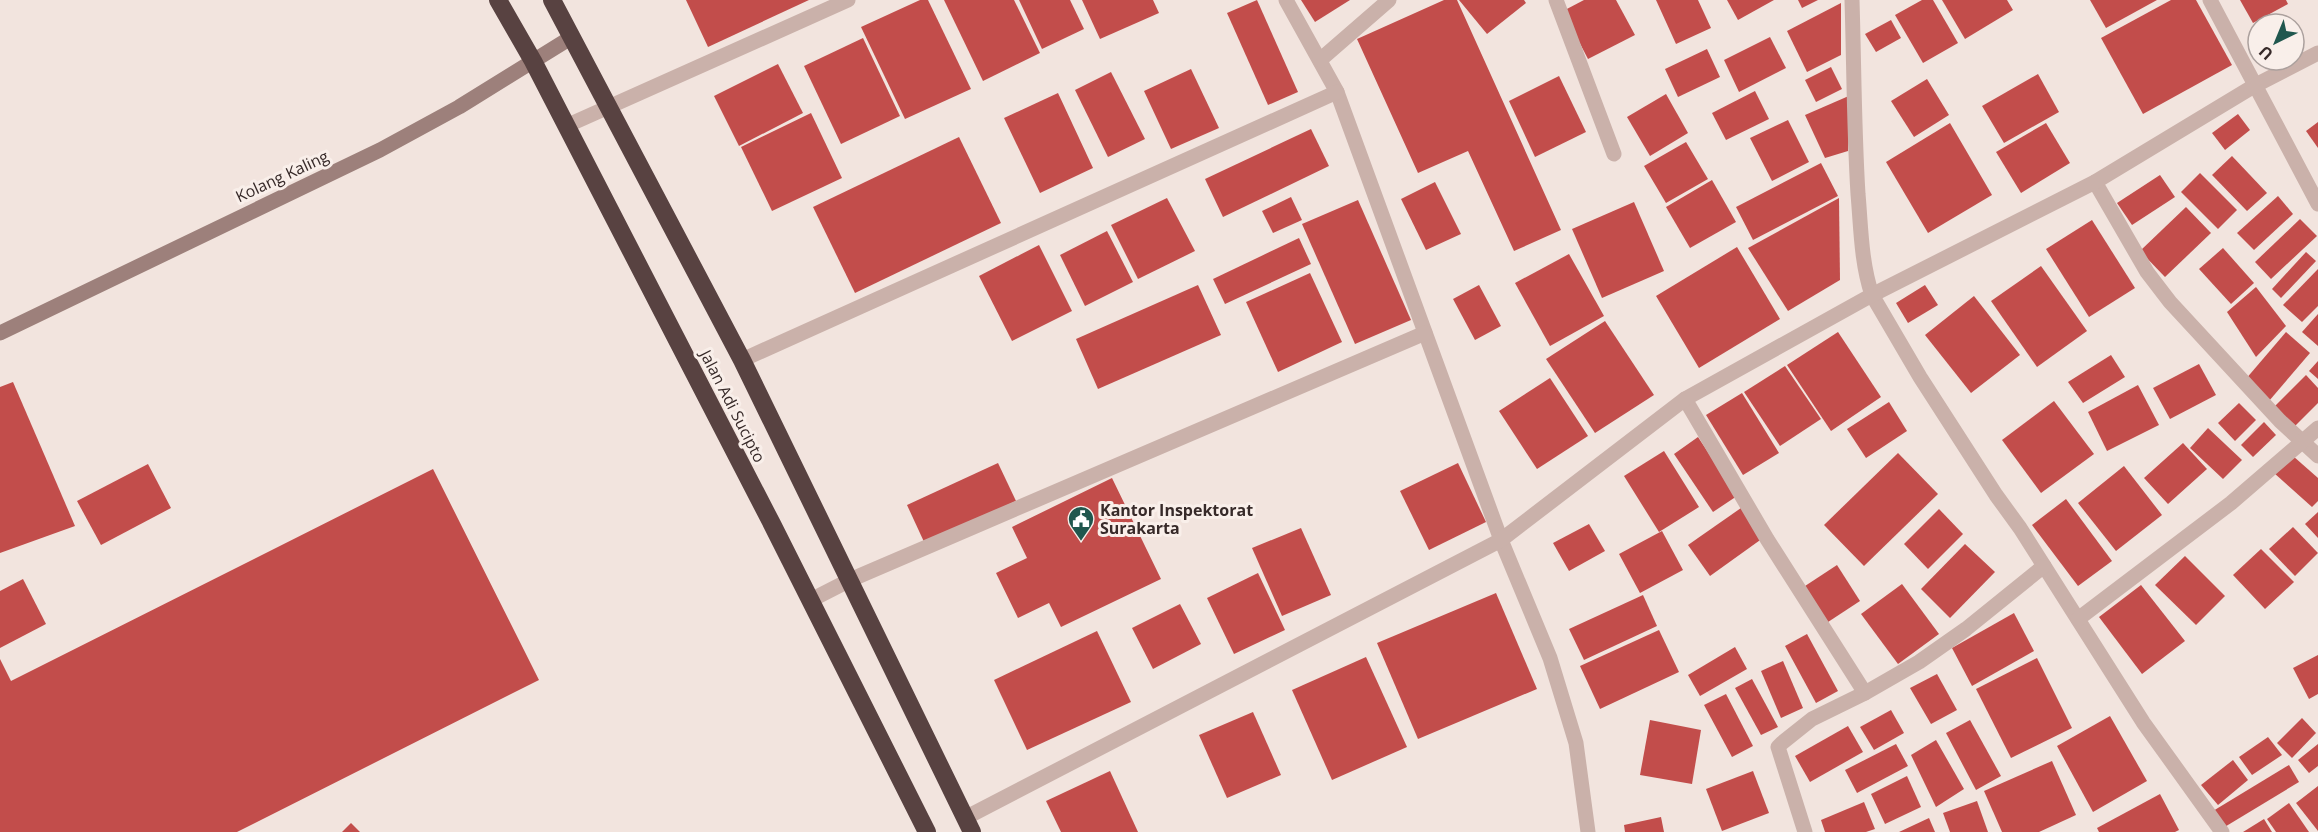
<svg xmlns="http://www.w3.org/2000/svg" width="2318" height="832" font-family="'Open Sans',sans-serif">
<rect width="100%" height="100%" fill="#f2e4de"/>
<g fill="#c24d4b">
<polygon points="686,0 809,0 708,47"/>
<polygon points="920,0 928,0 971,89 905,119 861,27"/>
<polygon points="944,0 1014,0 1040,53 983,81"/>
<polygon points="1019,0 1070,0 1084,29 1042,49"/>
<polygon points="1082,0 1153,0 1159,13 1100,39"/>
<polygon points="1257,0 1298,92 1268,105 1227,13"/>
<polygon points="1301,0 1350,0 1315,22"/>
<polygon points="1444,0 1457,0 1561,230 1514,251 1468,151 1418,173 1357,39"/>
<polygon points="1459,0 1524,0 1526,3 1487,34"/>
<polygon points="1584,0 1616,0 1635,35 1588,59 1563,11"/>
<polygon points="1656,0 1698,0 1711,28 1676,44"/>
<polygon points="1727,0 1774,0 1738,20"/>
<polygon points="1798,0 1818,0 1802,8"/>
<polygon points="1922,0 1933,0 1958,43 1923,63 1895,15"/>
<polygon points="1942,0 2007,0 2013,10 1965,39"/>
<polygon points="2090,0 2157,0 2106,28"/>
<polygon points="2171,0 2196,0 2232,65 2143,114 2101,38"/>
<polygon points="2240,0 2286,0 2288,4 2253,23"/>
<polygon points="1841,3 1841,55 1807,72 1787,31"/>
<polygon points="1891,20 1901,38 1876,52 1865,34"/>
<polygon points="1770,37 1786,68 1739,92 1724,60"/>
<polygon points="863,38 900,116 841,144 804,66"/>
<polygon points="1707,49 1720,77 1678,97 1665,69"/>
<polygon points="778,64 803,113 739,146 714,96"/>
<polygon points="1831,67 1842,89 1816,102 1805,80"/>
<polygon points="1191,69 1219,128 1171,149 1144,91"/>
<polygon points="1111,72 1145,139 1108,157 1075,90"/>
<polygon points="2038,74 2059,112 2004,143 1982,106"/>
<polygon points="1559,76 1586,132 1535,157 1509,101"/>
<polygon points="1927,79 1949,115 1914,137 1891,101"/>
<polygon points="1755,91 1769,119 1726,140 1712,113"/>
<polygon points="1058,93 1093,168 1040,193 1004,118"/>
<polygon points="1666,94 1688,133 1650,156 1627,117"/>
<polygon points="1851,95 1848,151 1825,158 1805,115"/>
<polygon points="811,113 842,178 772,211 741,147"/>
<polygon points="2238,114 2250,130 2225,150 2212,133"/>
<polygon points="1788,120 1809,162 1772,181 1750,138"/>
<polygon points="2318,122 2318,148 2306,131"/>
<polygon points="1950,123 1992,195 1928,233 1886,162"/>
<polygon points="2046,123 2070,163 2021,193 1996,152"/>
<polygon points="1311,129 1329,166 1223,217 1205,179"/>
<polygon points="959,137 1001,223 855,293 813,207"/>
<polygon points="1686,142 1708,179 1666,203 1644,166"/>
<polygon points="2232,156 2267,193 2247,211 2212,175"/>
<polygon points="1821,163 1838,196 1753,240 1736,207"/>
<polygon points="2200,173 2237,210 2218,229 2181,192"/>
<polygon points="2160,175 2175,197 2132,225 2117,203"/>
<polygon points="1712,180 1736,222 1690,248 1666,207"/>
<polygon points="1435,182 1461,234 1426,250 1401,199"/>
<polygon points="2278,196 2293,214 2254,250 2237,233"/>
<polygon points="1291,197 1302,220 1273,233 1262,211"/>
<polygon points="1167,198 1195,251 1138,279 1111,225"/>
<polygon points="1839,198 1840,280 1788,311 1748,248"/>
<polygon points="1358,200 1411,320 1355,344 1302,224"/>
<polygon points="1634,202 1664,271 1602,298 1572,229"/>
<polygon points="2186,207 2211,233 2165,277 2140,251"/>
<polygon points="2300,219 2317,236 2271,279 2255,262"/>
<polygon points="2092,220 2135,288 2089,317 2046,249"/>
<polygon points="1107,231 1133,282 1085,306 1060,255"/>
<polygon points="1299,238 1311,264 1225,304 1213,279"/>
<polygon points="1039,245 1072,311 1012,341 979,276"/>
<polygon points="1737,247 1780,319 1699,368 1656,296"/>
<polygon points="2223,248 2254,283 2231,304 2199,269"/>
<polygon points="2306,252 2316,261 2281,298 2272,289"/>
<polygon points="1569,254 1604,316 1550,346 1515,283"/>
<polygon points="2041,266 2087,331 2037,367 1991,301"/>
<polygon points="2318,269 2318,306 2302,322 2283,305"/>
<polygon points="1310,273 1342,342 1278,372 1246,302"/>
<polygon points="1198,285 1221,335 1098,389 1076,339"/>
<polygon points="1479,285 1501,326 1475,340 1453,299"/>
<polygon points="1925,285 1938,305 1908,323 1896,303"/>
<polygon points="2256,287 2286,326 2256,357 2227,312"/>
<polygon points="1974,296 2020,355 1971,393 1925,335"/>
<polygon points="2318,314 2318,346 2302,332"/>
<polygon points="1605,321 1654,395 1595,433 1546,359"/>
<polygon points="1838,332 1881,397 1831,431 1787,365"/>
<polygon points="2286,332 2310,353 2269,401 2245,380"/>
<polygon points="2111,355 2125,377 2083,403 2068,382"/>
<polygon points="2318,361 2318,379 2309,371"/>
<polygon points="2199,364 2216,395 2170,419 2153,388"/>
<polygon points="1785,366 1821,419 1780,446 1744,392"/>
<polygon points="2306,375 2318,388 2318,403 2294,427 2274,407"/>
<polygon points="1550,378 1588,436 1537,469 1499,411"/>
<polygon points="13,382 75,526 0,553 0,387"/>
<polygon points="2138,385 2159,425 2107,451 2088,412"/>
<polygon points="1742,393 1779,453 1743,475 1706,415"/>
<polygon points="2054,401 2094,454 2041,493 2002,440"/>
<polygon points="1889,402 1907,431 1866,458 1847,429"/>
<polygon points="2239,403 2256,420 2235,441 2218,423"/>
<polygon points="2264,422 2276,435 2253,457 2241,445"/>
<polygon points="2208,428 2242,460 2223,479 2190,448"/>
<polygon points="1698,437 1737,496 1713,512 1674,454"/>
<polygon points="2183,443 2207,469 2168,504 2144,478"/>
<polygon points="1664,451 1699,507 1659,532 1624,476"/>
<polygon points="1898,453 1938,494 1864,566 1824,525"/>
<polygon points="2293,456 2318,478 2318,501 2312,507 2274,473"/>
<polygon points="998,463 1016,501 925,544 907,505"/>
<polygon points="1458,463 1486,522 1429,550 1400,491"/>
<polygon points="148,464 171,508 101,545 77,501"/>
<polygon points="2124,466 2162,515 2116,551 2078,503"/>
<polygon points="433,469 539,680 237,832 0,832 0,659 11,681"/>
<polygon points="1112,478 1161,579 1061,627 1049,603 1018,618 996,573 1027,558 1012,527"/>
<polygon points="2066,499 2112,561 2078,586 2032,525"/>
<polygon points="1741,508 1763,538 1710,576 1688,545"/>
<polygon points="1939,509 1963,534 1928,569 1904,544"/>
<polygon points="2318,512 2318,538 2305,524"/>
<polygon points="1589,524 1605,551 1569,571 1553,543"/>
<polygon points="2293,527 2318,553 2295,576 2269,549"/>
<polygon points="1301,528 1331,595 1282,616 1252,548"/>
<polygon points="1662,531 1683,570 1640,593 1619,554"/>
<polygon points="1965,544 1995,572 1950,618 1921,589"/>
<polygon points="2261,549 2294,582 2265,609 2233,575"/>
<polygon points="2185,556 2225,596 2196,625 2155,585"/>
<polygon points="1837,565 1860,601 1825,624 1802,588"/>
<polygon points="1258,573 1285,630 1234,654 1207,598"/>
<polygon points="23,579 46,624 0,648 0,591"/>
<polygon points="1902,584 1939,634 1898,664 1861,614"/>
<polygon points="2141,585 2185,641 2142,674 2099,617"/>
<polygon points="1496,593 1537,689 1418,739 1377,643"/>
<polygon points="1643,595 1657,626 1584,660 1569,629"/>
<polygon points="1180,604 1201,644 1153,669 1132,628"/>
<polygon points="2014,613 2034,651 1972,686 1952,648"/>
<polygon points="1659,630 1679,672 1600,709 1580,666"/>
<polygon points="1097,631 1131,702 1027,750 994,680"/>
<polygon points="1807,634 1838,691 1816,703 1785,646"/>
<polygon points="1735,647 1747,669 1700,696 1688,675"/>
<polygon points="2318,655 2318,694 2309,699 2293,668"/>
<polygon points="1366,657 1407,747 1332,780 1292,690"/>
<polygon points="2037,658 2072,728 2011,758 1976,689"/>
<polygon points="1783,661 1803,708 1781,718 1761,671"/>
<polygon points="1937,674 1957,710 1931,724 1910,688"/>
<polygon points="1752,679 1778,727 1761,735 1735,688"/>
<polygon points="1726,694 1753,746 1732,757 1704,705"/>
<polygon points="1891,710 1904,733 1874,750 1860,727"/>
<polygon points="1253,712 1281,775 1227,798 1199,735"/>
<polygon points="2110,716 2147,781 2093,812 2057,746"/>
<polygon points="2302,718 2316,733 2292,758 2277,743"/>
<polygon points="1650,720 1701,730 1692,784 1640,775"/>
<polygon points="1970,720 2001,776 1976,790 1946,733"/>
<polygon points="1848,726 1863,752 1810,782 1795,756"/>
<polygon points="2268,737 2282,755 2252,775 2239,757"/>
<polygon points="1936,740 1964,789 1936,807 1911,755"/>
<polygon points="1896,744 1908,766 1857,793 1845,770"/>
<polygon points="2318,744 2318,766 2309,773 2298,760"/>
<polygon points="2233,760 2248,780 2218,805 2201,785"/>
<polygon points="2052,761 2076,815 2039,832 2002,832 1984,791"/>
<polygon points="2289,765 2299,782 2223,828 2213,811"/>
<polygon points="1110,771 1138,832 1061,832 1046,801"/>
<polygon points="1753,771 1769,813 1722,831 1706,789"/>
<polygon points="1907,776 1921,807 1885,824 1871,794"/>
<polygon points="2318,786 2318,831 2296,803"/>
<polygon points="2160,794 2179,830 2175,832 2099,832 2097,828"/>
<polygon points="1977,801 1988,832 1950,832 1943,813"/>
<polygon points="1864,802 1875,829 1866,832 1825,832 1821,820"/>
<polygon points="2289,803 2309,832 2276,832 2267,819"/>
<polygon points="1661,817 1664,832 1625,832 1624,825"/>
<polygon points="1929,818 1935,832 1899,832"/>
<polygon points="2264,819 2272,832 2243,832"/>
<polygon points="351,823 360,832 342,832"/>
</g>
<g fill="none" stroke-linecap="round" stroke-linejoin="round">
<g stroke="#cab1aa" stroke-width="15">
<polyline points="1286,0 1337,92 1501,540 1550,658 1576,743 1588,832"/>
<polyline points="1556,0 1614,154"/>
<path d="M1852,0C1854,65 1854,130 1858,194C1861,228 1861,262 1872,295L1920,377L1996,495L2020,528L2143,722L2222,832"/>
<polyline points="2210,0 2318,204"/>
<polyline points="1320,60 1389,0"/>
<polyline points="566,126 848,0"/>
<polyline points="2095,182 2147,272 2170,302 2280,421 2318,456"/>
<polyline points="742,360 1337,92"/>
<polyline points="1685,399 1767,539 1865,693"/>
<polyline points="811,600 850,580 1425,333"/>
<polyline points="2078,619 2231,503 2318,428"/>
<polyline points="965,818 1501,540 1685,399 1872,295 2095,182 2254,86 2318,53"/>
<polyline points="1805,832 1778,747 1782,743 1812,719 1865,693 1919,662 1966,629 2044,566"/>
</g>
<polyline stroke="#9d807b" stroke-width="15" points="0,333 380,150 459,107 572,37"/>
<g stroke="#584241" stroke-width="18">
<polyline points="498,0 533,61 772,524 927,832"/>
<polyline points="552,0 742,360 972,832"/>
</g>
</g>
<defs>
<g id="civic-pin" transform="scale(1.35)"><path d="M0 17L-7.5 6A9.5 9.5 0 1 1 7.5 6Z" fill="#20574e" stroke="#f9efea"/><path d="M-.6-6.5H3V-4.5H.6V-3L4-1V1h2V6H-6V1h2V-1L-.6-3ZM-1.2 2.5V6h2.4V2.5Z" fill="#fff"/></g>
</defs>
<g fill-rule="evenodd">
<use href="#civic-pin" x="1081" y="519"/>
</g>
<g text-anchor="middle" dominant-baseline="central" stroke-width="6" stroke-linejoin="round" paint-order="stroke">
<g font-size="16" fill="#372a29" stroke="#f9efea">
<text transform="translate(282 176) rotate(-25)">Kolang Kaling</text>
<text transform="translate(733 406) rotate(63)">Jalan Adi Sucipto</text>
</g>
<g font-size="16" font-weight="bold" fill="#372a29" stroke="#f9efea" text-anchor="start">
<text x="1100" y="510">Kantor Inspektorat<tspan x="1100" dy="18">Surakarta</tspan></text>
</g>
</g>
<g transform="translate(2276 42) rotate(223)"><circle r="28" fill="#f9efea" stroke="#aba09d" stroke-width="1.5"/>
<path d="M0-4.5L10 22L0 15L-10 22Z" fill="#20574e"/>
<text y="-9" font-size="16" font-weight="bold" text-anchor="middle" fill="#372a29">U</text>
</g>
</svg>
